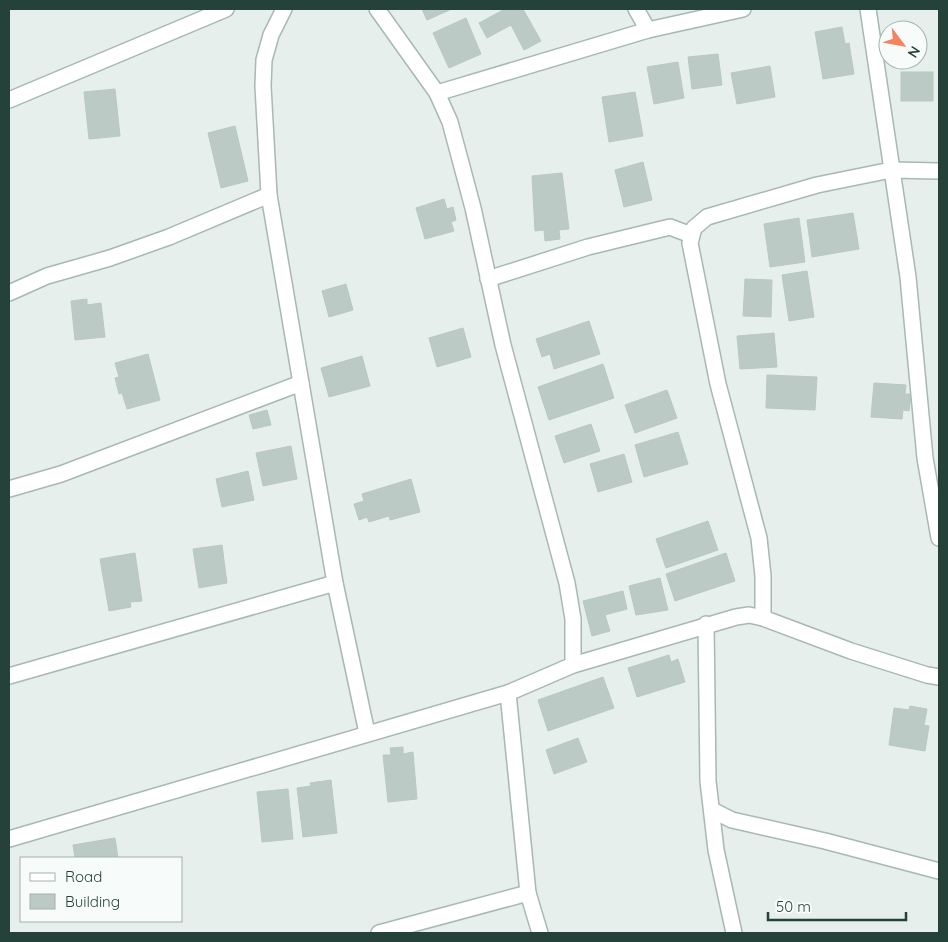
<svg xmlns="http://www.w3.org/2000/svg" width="948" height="942" font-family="Quicksand,sans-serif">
<rect width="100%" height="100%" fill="#e6efeb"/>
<g fill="#bbcac4" stroke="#b8c9c2">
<polygon points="422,9 452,9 427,20"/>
<polygon points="505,9 523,9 541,41 524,50 511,25 487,38 479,23"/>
<polygon points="466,18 481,54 449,68 433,33"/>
<polygon points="842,27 845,44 849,43 854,74 823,79 815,32"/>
<polygon points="718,54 722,85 692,89 688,57"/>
<polygon points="678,62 684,98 654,104 647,67"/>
<polygon points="770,66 775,97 737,104 731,73"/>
<rect x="901" y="72" width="32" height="29"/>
<polygon points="115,89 120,136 89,139 84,92"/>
<polygon points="635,92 643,136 609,142 602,97"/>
<polygon points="235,126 248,181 221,188 208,133"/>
<polygon points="643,162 652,200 624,207 615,170"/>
<polygon points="562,173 569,229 559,230 560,239 545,241 544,230 535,231 532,176"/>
<polygon points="444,199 447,209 453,207 456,220 451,222 454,231 425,239 416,208"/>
<polygon points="853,213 859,249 812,257 807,220"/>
<polygon points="799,218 805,262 770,267 764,224"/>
<polygon points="807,271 814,317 789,321 782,275"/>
<polygon points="745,279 772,280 771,317 743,316"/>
<polygon points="346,284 353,310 329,317 322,291"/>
<polygon points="87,299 87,305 101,303 105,337 75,340 71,301"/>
<polygon points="589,321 600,354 554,369 550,354 542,357 536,339"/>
<polygon points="463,328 471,357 437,367 429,338"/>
<polygon points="774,333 777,367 740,369 737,336"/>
<polygon points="148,354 160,400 127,409 122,393 119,394 115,378 119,377 115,363"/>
<polygon points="362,356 370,386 329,397 321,368"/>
<polygon points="603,364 614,398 549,420 538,387"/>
<polygon points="767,375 817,377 815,410 766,408"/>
<polygon points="874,383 906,385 905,394 911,394 909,411 903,410 902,419 871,417"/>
<polygon points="667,390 677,418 635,433 625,405"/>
<polygon points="267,410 271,425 253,429 249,415"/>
<polygon points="591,424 600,451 564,463 555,436"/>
<polygon points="678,432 688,464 644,477 635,445"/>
<polygon points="291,446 297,479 263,486 256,453"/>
<polygon points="624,454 632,482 598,492 590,464"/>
<polygon points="248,471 254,500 222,507 216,479"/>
<polygon points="411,479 420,512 390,520 389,516 369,522 367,517 359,520 354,504 364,501 362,494"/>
<polygon points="708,521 718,550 666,568 656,539"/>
<polygon points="222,545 227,583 199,588 193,549"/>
<polygon points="135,553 142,601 130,602 131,607 109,611 100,559"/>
<polygon points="726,553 735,581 675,601 666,574"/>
<polygon points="660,578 668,610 636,615 629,586"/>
<polygon points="623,591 627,609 605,615 610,631 592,636 583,601"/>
<polygon points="669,655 671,662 678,659 685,682 637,697 628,668"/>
<polygon points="603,677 614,708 548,731 538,700"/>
<polygon points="910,706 927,709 924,725 929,726 925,751 889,745 894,708 909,710"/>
<polygon points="578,738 587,762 554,774 546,750"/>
<polygon points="403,747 403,754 413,752 417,799 388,802 383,755 391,755 390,748"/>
<polygon points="331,780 337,833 303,837 297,788 311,786 310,783"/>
<polygon points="288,789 293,839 262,842 257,792"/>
<polygon points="115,838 118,858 75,858 73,845"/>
</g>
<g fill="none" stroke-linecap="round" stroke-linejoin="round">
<g stroke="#a8b8b2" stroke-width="18">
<g id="minor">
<polyline points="284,9 271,35 264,60 263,86 269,195 335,583 367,733"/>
<polyline points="377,9 437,93 450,122 473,208 503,345 567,583 573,619 573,665"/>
<polyline points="636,9 648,30"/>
<polyline points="868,9 908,277 925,458 939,538"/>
<polyline points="437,93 648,30 743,9"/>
<polyline points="9,100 226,9"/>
<polyline points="488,279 588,247 670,227 691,235"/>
<polyline points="9,293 47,276 110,258 169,237 269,195"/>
<polyline points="9,489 61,474 301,383"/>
<polyline points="763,618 763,576 759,538 718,384 690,243 694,228 707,217 817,185 891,170 939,171"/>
<polyline points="706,624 708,781 716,850 734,933"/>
<polyline points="9,676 335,583"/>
<polyline points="508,693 528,893 540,933"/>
<polyline points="712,810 732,820 825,841 939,871"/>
<polyline points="9,839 508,693 573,665 736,617 749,615 763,618 851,651 927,675 939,677"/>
<polyline points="379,933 528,893"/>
</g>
</g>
<use href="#minor" stroke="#fff" stroke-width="15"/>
</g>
<rect width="948" height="942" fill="none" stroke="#24423a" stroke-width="20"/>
<rect x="20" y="857" width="162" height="65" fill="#f7fbf9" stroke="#a3b1ad"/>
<rect x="30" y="873" width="25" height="8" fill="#ffffff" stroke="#a3b1ad"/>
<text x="65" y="882" font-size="15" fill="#24423a">Road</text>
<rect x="30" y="894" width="25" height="15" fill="#bbcac4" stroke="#a3b1ad"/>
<text x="65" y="907" font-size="15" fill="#24423a">Building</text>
<g transform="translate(903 45) rotate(122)"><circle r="24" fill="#f7fbf9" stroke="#a3b1ad"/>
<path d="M0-4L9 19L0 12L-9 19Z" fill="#f4845f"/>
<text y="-8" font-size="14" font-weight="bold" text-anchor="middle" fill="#24423a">N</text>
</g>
<path d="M768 912v8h138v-8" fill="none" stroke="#24423a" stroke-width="2.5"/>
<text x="776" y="912" font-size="15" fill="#24423a" stroke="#f7fbf9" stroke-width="4" paint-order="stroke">50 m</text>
</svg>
